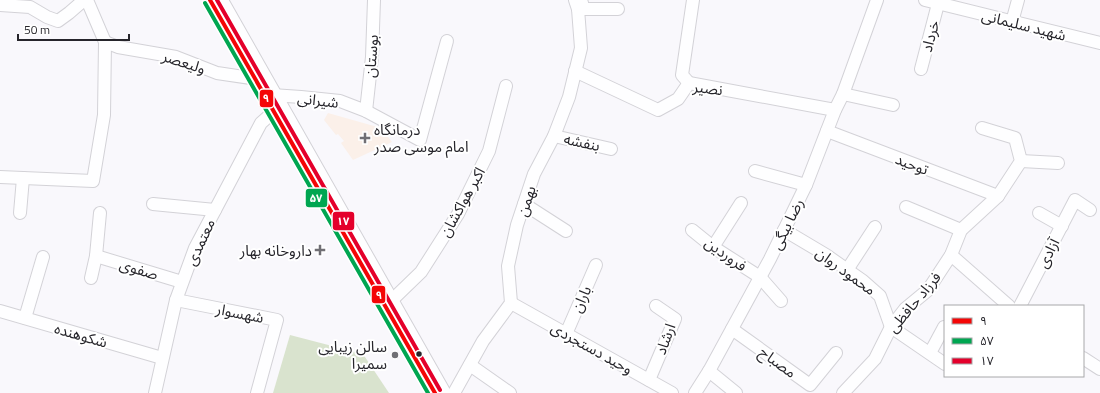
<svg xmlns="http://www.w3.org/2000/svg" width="1100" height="393" font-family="'Titillium Web','Noto Sans Arabic',sans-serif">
<rect width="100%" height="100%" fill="#f9f8fc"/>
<polygon fill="#fbf0e9" points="328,113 381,128 392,142 353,160 341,143 344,141 338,134 336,135 324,120"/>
<polygon fill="#d9e3ce" points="290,335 363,354 389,393 273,393"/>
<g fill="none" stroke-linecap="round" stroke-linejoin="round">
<g stroke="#d3d2d7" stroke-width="14">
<g id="minor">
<polyline points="925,0 1100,43"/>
<polyline points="582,3 578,9 618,9"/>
<polyline points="0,5 30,7 47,17 58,21 69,13 84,0"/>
<polyline points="1012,22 1018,0"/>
<polyline points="105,42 118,47 176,57 217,73 264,80"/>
<polyline points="921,69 939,0"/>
<polyline points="575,71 658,110 678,99 689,83 835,110"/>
<polyline points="689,83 682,75 693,0"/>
<polyline points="843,94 893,105"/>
<polyline points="272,95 301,97 340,101 366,111 420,140 447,41"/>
<polyline points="366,111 372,57 374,0"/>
<polyline points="827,131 998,196"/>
<polyline points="554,136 611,149"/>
<polyline points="1021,161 1058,163"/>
<polyline points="755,171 806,185"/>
<polyline points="0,177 93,181 104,115 105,42 87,0"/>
<polyline points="153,204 215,210"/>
<polyline points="524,204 566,231"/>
<polyline points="906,207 961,230"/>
<polyline points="20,213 23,178"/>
<polyline points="1039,213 1062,226"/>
<polyline points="692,230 713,247 760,277 781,301"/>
<polyline points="784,230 826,255 863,281 880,296 891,327 945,364"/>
<polyline points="713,247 741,203"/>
<polyline points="951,255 1009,306"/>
<polyline points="96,256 182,282"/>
<polyline points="847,270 875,227"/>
<polyline points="91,278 96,256 100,213"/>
<polyline points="176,300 277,320 257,393"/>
<polyline points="390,302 421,272 458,214 489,151 506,86"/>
<polyline points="511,303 672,393"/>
<polyline points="1020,306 1075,200 1090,210"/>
<polyline points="0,311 162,358"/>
<polyline points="25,318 43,257"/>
<polyline points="732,329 810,385 836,353"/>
<polyline points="566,334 596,265"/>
<polyline points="930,353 944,327"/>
<polyline points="1083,358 1100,369"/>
<polyline points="470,365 510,393"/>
<polyline points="709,371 736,393"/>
<polyline points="649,380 675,319 656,306"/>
<polyline points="155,393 176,300 195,248 261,123 279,107"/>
<polyline points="454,393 483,341 511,303 508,266 517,225 534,174 554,136 569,97 581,48 578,9 575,0"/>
<polyline points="695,393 709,371 770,259 806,185 835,110 843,94 877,0"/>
<polyline points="843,393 875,359 891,327 905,309 928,290 951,255 961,230 998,196 1021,161 1015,138 982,128"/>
</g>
</g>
<g stroke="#d3d2d7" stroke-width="19">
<polyline id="secondary" points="219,0 442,393"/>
</g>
<use href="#minor" stroke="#fefeff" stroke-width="12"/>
<use href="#secondary" stroke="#fefeff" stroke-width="17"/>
<g stroke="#fff" stroke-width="7">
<polyline id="bus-1" points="210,0 435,393"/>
</g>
<g stroke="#fff" stroke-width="7">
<polyline id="bus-2" points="205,3 428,393"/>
</g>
<g stroke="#fff" stroke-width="7">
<polyline id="bus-3" points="217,0 440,390"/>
</g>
<use href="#bus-1" stroke="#f40606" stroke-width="4"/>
<use href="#bus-2" stroke="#00a651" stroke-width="4"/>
<use href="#bus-3" stroke="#e4002b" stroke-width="4"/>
</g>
<g fill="#706f74" stroke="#fff" stroke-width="1.5">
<path d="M363 132h4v4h4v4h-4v4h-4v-4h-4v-4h4z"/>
<path d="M318 244h4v4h4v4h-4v4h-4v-4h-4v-4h4z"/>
<circle cx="395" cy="355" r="4"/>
</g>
<circle fill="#26252b" stroke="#fff" stroke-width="1.5" cx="419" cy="354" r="3.5"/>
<g text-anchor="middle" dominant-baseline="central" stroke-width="4" stroke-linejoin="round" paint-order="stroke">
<g font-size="15" fill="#26252b" stroke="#fff">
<text transform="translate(1024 25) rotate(14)">شهید سلیمانی</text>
<text transform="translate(930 36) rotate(-75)">خرداد</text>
<text transform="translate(371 56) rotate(-86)">بوستان</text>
<text transform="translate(184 62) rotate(18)">ولیعصر</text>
<text transform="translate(708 88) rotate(7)">نصیر</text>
<text transform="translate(318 100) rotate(7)">شیرانی</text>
<text transform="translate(582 142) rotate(12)">بنفشه</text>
<text transform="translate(912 164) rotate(21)">توحید</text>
<text transform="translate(526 201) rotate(-72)">بهمن</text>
<text transform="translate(462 202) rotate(-61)">اکبر هواکشان</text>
<text transform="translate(787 224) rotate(-64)">رضا بیگی</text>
<text transform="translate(200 242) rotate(-65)">معتمدی</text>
<text transform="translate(1048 253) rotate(-63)">آزادی</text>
<text transform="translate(726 254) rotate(35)">فروردین</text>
<text transform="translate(139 269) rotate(17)">صفوی</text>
<text transform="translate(846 271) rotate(36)">محمود روان</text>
<text transform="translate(581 299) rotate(-66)">باران</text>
<text transform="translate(914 302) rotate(-50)">فرزاد حافظی</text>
<text transform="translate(240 313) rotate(11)">شهسوار</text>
<text transform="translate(81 335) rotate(16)">شکوهنده</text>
<text transform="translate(665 339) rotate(-70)">ارشاد</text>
<text transform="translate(592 348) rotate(29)">وحید دستجردی</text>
<text transform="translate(778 362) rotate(36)">مصباح</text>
</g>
<g font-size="15" fill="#26252b" stroke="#fff" text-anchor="end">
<text x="374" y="129" text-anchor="start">درمانگاه<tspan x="374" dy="17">امام موسی صدر</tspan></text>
<text x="312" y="250">داروخانه بهار</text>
<text x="387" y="346">سالن زیبایی<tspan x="387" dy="17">سمیرا</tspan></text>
</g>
</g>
<g stroke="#fff" stroke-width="1.5">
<rect x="259" y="89" width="15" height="19" rx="4" fill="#f40606"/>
<rect x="305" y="188" width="23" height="20" rx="4" fill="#00a651"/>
<rect x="332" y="211" width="23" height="20" rx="4" fill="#e4002b"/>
<rect x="371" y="285" width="15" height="19" rx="4" fill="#f40606"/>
</g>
<g font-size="11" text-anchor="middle" font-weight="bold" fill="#fff">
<text x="266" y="102">۹</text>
<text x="316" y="202">۵۷</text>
<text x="343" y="225">۱۷</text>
<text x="379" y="299">۹</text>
</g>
<rect x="944" y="305" width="140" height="72" fill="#ffffff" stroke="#a8a8aa"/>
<rect x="952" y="318" width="20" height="6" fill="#f40606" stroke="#a8a8aa"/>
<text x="980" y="325" font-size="12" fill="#26252b">۹</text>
<rect x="952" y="338" width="20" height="6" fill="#00a651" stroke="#a8a8aa"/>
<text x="980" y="345" font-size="12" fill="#26252b">۵۷</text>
<rect x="952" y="358" width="20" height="6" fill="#e4002b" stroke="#a8a8aa"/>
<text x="980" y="365" font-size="12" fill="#26252b">۱۷</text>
<path d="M18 34v6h111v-6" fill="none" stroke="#26252b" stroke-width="2"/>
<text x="24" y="34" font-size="12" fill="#26252b" stroke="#ffffff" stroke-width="3" paint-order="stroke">50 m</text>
</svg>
